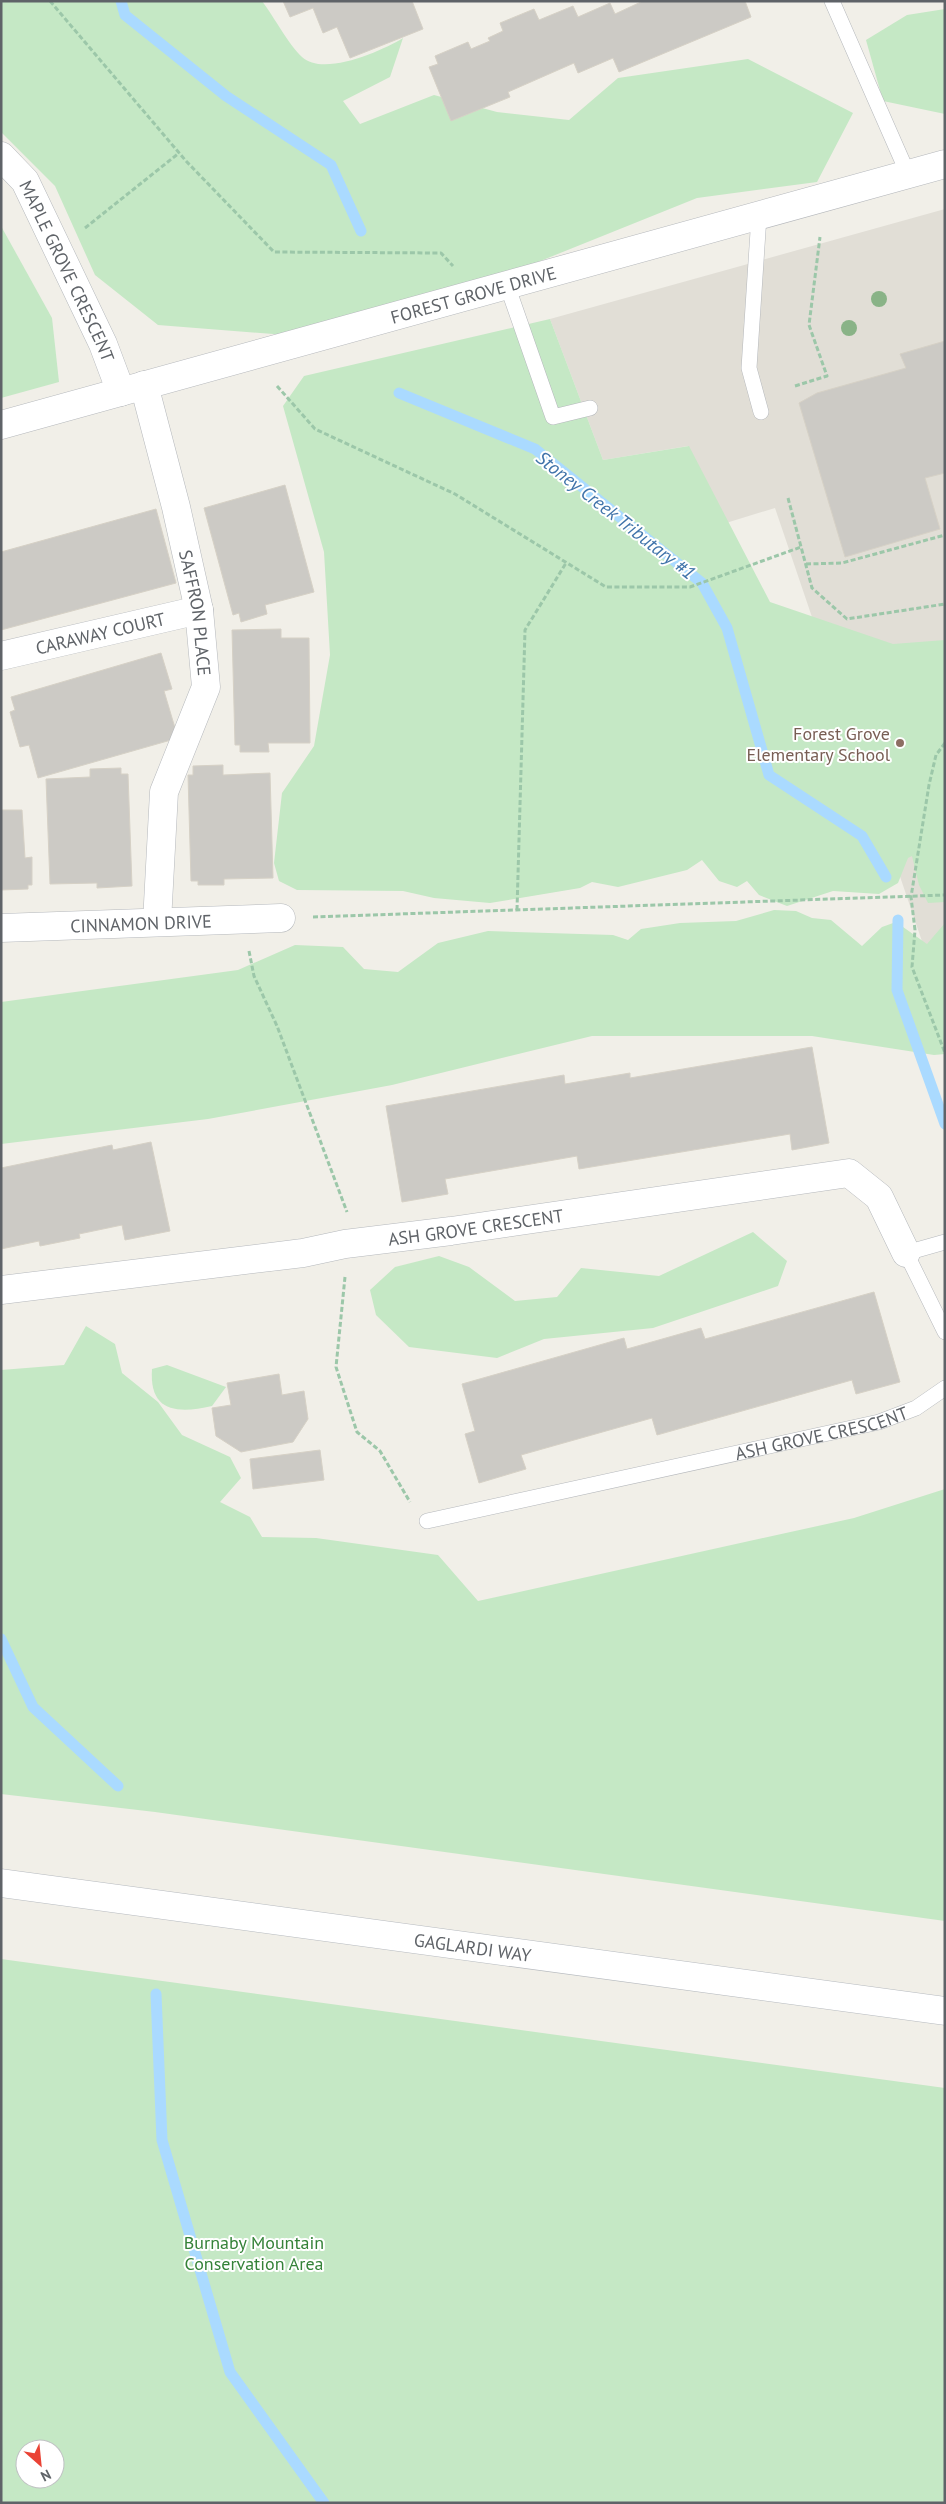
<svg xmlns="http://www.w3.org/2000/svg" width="946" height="2504" font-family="'PT Sans',sans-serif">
<rect width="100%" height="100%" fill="#f1efe8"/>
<polygon fill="#e1ded6" points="945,209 945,962 929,962 775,508 726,523 688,446 603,460 550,319"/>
<g fill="#c5e8c5" fill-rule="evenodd">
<path d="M1,1H262C274,17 289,45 302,57C323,77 382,51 403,38L390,77L343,101L360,124L434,95L497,112L569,120L618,78L748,59L853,113L817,182L697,198L508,274L299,336L158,325L95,275L55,186L1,132Z"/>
<polygon points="945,9 945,114 883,101 866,40 907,15"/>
<polygon points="1,226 52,318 59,382 1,398"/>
<polygon points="550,319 603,460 689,446 770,602 893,644 945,640 945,902 928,903 919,885 912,856 908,858 898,883 879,894 833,891 787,906 759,895 747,881 737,887 719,881 702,860 687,870 618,887 592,882 580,888 490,903 434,898 403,891 297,890 279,881 274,863 282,793 314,746 330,655 324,552 283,406 304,376"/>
<polygon points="774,910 796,911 812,918 831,920 862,946 882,927 896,922 927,944 945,923 945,1054 934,1055 812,1036 592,1036 392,1085 208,1119 1,1144 1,1002 238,970 295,945 343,947 364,969 398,972 438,943 488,931 613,935 628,940 641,929 680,923 736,921"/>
<polygon points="753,1232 787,1261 778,1286 653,1328 544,1339 497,1358 409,1347 376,1315 370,1290 395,1267 439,1256 469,1267 515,1301 557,1297 581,1268 659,1276"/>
<polygon points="86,1326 115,1344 122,1373 158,1402 182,1435 230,1457 241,1478 220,1502 250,1517 262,1537 316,1538 438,1555 478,1601 854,1518 945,1489 945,1921 155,1812 1,1794 1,1370 64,1365"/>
<path d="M167,1365L226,1387L212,1406C177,1414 149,1412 152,1369Z"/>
<path d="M1,1959L945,2088V2503H1ZM25,2449H55V2479H25Z"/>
</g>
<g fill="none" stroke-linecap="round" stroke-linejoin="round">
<g stroke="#aadaff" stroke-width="11">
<polyline points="121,1 125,15 226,96 331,165 361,231"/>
<polyline points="399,393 535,449 702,583 727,628 769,775 862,836 886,877"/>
<polyline points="898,920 897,990 945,1124"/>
<polyline points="1,1639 33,1707 118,1786"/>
<polyline points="156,1994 162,2140 230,2372 324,2503"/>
</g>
</g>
<g fill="#cccac5" stroke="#d6d1c6">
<polygon points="283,1 412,1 423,29 350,58 337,27 323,33 313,8 290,17"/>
<polygon points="643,1 745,1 751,17 619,72 613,58 578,73 574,63 508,92 510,97 451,121 429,67 438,64 435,56 468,42 471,49 490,41 488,38 503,31 500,23 534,9 539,20 573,6 578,17 610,3 615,14"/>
<polygon points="945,341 945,473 925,478 940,529 845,557 799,403 817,393 906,368 900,354"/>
<polygon points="285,485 314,592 265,605 267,614 241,622 239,613 233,615 204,508"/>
<polygon points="156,509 176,583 1,630 1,552"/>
<polygon points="281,629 281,638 309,638 310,743 268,743 269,752 240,752 240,745 235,745 232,630"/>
<polygon points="161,653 172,689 164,691 178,738 38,778 29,745 20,747 10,712 15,710 11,697"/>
<polygon points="223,765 223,775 270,773 273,878 224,879 224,885 198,885 198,881 191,881 188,775 193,775 193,766"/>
<polygon points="121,768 121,774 128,774 132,886 97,888 97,883 50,884 46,779 90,777 90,769"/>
<polygon points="1,810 22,810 25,858 32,857 32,885 28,885 28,889 1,890"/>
<polygon points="812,1047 829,1143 792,1150 790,1134 579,1169 577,1156 445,1179 448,1194 402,1202 386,1106 564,1075 565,1084 630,1073 630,1078"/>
<polygon points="151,1142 170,1231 125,1240 122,1225 79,1234 80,1238 40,1246 39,1241 1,1249 1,1168 112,1145 113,1150"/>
<polygon points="874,1292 900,1382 856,1394 852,1380 657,1435 652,1418 521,1455 526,1469 479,1483 465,1434 475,1431 462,1384 624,1338 627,1349 701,1328 705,1339"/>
<polygon points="279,1374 282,1395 304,1391 308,1419 293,1442 241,1452 216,1436 212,1408 231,1405 227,1383"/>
<polygon points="320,1450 324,1480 253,1489 250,1459"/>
</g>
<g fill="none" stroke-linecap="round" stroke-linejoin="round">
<g stroke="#b5b8bc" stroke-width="16">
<g id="service">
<polyline points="832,1 908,174"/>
<polyline points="759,216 749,368 761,412"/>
<polyline points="507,285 553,417 590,408"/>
<polyline points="945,1242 906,1253 945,1332"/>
<path id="s1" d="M427,1521L879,1422L916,1408L945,1388"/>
</g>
</g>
<g stroke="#b5b8bc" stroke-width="29">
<g id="minor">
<path id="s2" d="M1,156L25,181L103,344L121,392"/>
<path id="s3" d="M144,385L176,507L199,610L206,687L164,792L157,922"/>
<path id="s4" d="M1,656L199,610"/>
<path id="s5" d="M1,928L281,918"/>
<path id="s6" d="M1,1290L303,1253L345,1244L451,1231L849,1173L879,1197L906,1253"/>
</g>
</g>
<g stroke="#b5b8bc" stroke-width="29">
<g id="tertiary">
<path id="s7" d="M1,425L945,164"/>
</g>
</g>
<g stroke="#b6babf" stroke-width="29">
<g id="secondary">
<path id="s8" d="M1,1883L945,2011"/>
</g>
</g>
<g stroke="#9cc7a9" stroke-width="3" stroke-dasharray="5 2.5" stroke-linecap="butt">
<polyline points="50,1 186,161 274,252 441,253 453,266"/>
<polyline points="85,228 179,153"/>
<polyline points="277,386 315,429 455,494 606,587 690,587 801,547"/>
<polyline points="795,386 827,376 809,325 820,237"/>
<polyline points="788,498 812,588 847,619 945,604"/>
<polyline points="806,564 842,563 945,535"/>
<polyline points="945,743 936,755 929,785 911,897 915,930 912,967 945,1053"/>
<polyline points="517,910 525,630 566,563"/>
<polyline points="313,917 945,895"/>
<polyline points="249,951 254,976 277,1026 347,1212"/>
<polyline points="345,1277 336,1367 357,1432 380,1451 410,1502"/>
</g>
<use href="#service" stroke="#fff" stroke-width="15"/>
<use href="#minor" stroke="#fff" stroke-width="28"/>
<use href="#tertiary" stroke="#fff" stroke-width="28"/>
<use href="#secondary" stroke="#fff" stroke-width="28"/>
</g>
<g fill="#89b387">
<circle cx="879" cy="299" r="8"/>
<circle cx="849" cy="328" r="8"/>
</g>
<circle fill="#8d6e63" stroke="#fff" stroke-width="2" cx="900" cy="743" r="5"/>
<g text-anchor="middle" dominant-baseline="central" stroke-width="4" stroke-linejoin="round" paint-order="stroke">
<g font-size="18" fill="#5f6368" stroke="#fff">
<text stroke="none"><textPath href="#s2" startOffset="134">MAPLE GROVE CRESCENT</textPath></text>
<text stroke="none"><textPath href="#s7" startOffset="490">FOREST GROVE DRIVE</textPath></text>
<text stroke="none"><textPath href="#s3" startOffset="234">SAFFRON PLACE</textPath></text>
<text stroke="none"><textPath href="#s4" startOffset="102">CARAWAY COURT</textPath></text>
<text stroke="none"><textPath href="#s5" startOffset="140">CINNAMON DRIVE</textPath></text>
<text stroke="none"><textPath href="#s6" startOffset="479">ASH GROVE CRESCENT</textPath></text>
<text stroke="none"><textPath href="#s1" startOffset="404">ASH GROVE CRESCENT</textPath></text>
<text stroke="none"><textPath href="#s8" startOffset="476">GAGLARDI WAY</textPath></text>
</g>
<g font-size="18" fill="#785e54" stroke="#fff" text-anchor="end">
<text x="890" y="733">Forest Grove<tspan x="890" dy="21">Elementary School</tspan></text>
</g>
<g font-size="18" fill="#348238" stroke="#fff">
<text x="254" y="2242">Burnaby Mountain<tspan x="254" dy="21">Conservation Area</tspan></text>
</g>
<g font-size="19" font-style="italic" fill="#4174aa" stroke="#fff">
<text transform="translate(616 515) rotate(38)">Stoney Creek Tributary #1</text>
</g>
</g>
<rect width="946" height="2504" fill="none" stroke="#5f6368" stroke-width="5"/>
<g transform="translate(40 2464) rotate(153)"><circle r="24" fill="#ffffff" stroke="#bfc1c3"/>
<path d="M0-4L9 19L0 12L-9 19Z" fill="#ea4335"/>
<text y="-8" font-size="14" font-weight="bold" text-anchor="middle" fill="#5f6368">N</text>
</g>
</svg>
